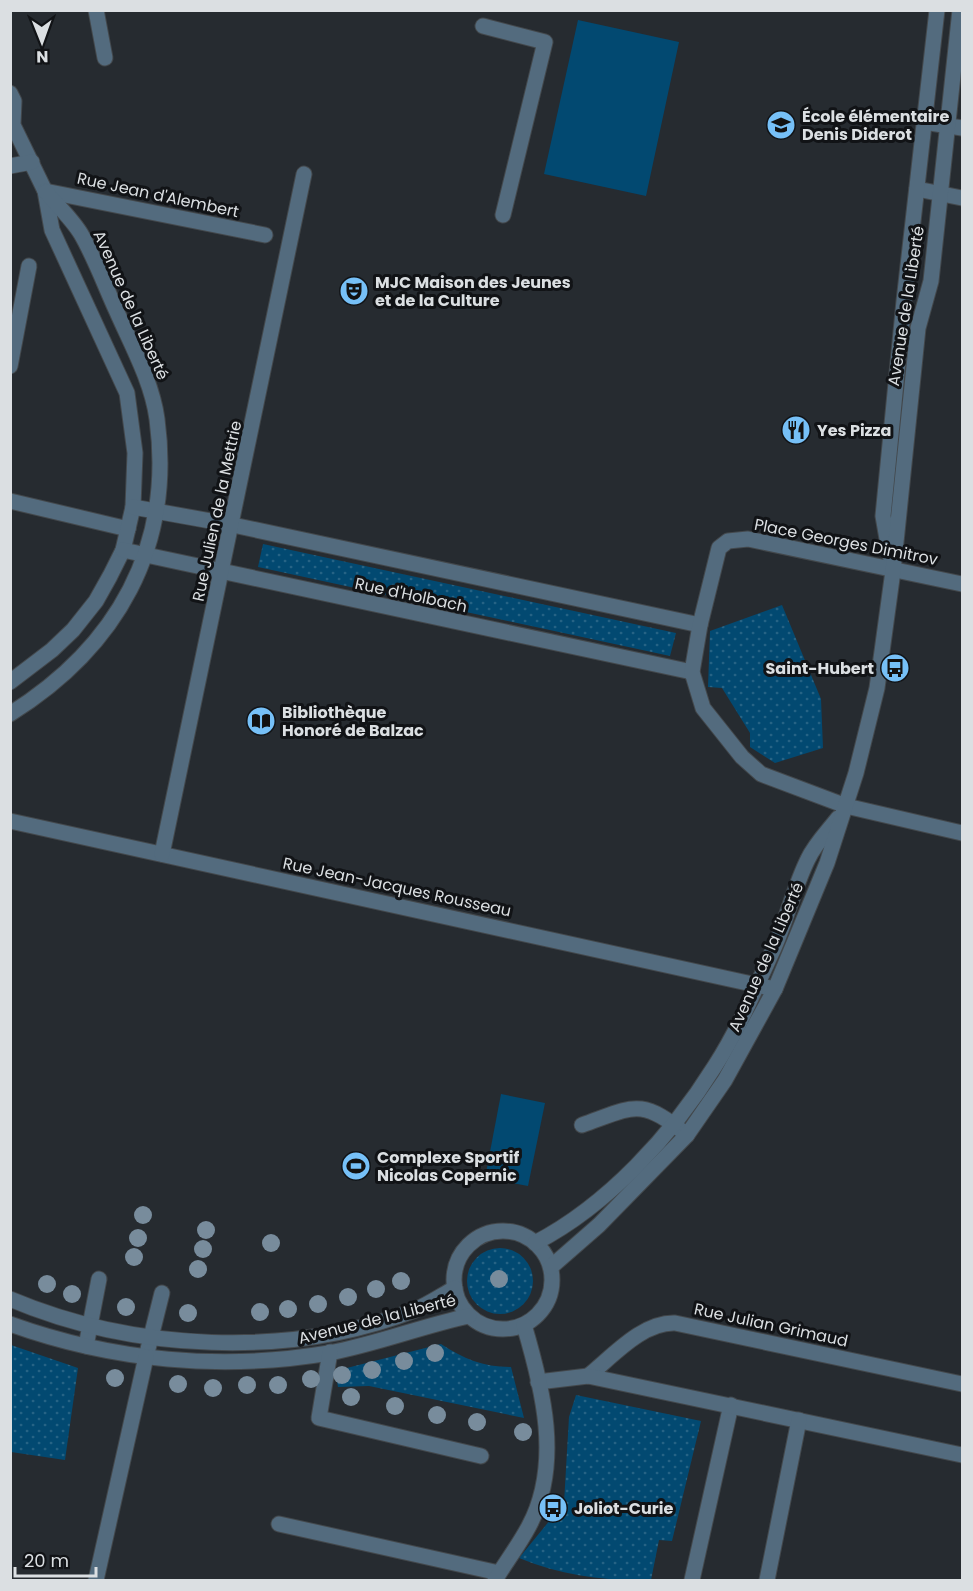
<svg xmlns="http://www.w3.org/2000/svg" width="973" height="1591" font-family="Poppins,sans-serif">
<defs>
<pattern id="grass-dots" width="8" height="8" patternUnits="userSpaceOnUse" patternTransform="scale(1.5)"><rect width="8" height="8" fill="#024971"/><path d="M2 2h.1M6 6h.1" fill="none" stroke="#266385" stroke-width="1.8" stroke-linecap="round"/></pattern>
</defs>
<rect width="100%" height="100%" fill="#262b30"/>
<g fill="url(#grass-dots)">
<polygon points="263,544 676,633 670,656 258,567"/>
<polygon points="782,605 821,699 823,748 775,763 750,747 750,733 722,688 708,687 710,631"/>
<circle cx="500" cy="1281" r="33"/>
<path d="M441,1344C464,1359 483,1367 511,1367L524,1418L369,1386L338,1387L335,1371Z"/>
<polygon points="11,1345 78,1368 65,1460 11,1452"/>
<path d="M576,1395L701,1421L672,1541L659,1540L651,1580C605,1581 563,1576 519,1558L564,1503L569,1417Z"/>
</g>
<g fill="#024971">
<polygon points="578,20 679,42 646,196 544,174"/>
<polygon points="501,1094 545,1103 528,1186 485,1178"/>
</g>
<g fill="none" stroke-linecap="round" stroke-linejoin="round">
<g stroke="#43484c" stroke-width="17">
<g id="lane">
<polyline points="483,26 545,42 503,215"/>
<polyline points="10,366 29,266"/>
<polyline points="10,501 128,529"/>
<path d="M582,1125C635,1106 640,1097 687,1135"/>
<polyline points="86,1346 99,1279"/>
<polyline points="146,1357 162,1293"/>
<polyline points="692,1580 731,1405"/>
</g>
</g>
<g stroke="#43484c" stroke-width="17">
<g id="street">
<polyline points="96,10 105,58"/>
<polyline points="10,93 14,101 13,125 45,191 52,230 127,393 135,453 133,507 123,550 110,576 96,601 73,630 52,650 10,682"/>
<polyline points="924,122 962,128"/>
<polyline points="10,166 32,162"/>
<polyline points="917,189 962,198"/>
<polyline points="45,191 265,235"/>
<polyline points="133,507 233,525 700,625"/>
<polyline points="123,550 692,672"/>
<polyline points="890,556 883,516 904,301 937,10"/>
<polyline points="962,584 748,539 728,541 719,548 700,625 692,672 703,708 742,757 761,774 846,806 962,833"/>
<path d="M10,714C117,647 174,547 157,419C152,382 132,346 117,312C105,286 95,258 81,234C72,219 57,205 46,192"/>
<polyline points="10,821 775,989"/>
<polyline points="162,854 304,174"/>
<circle cx="503" cy="1280" r="49"/>
<path d="M535,1243C608,1205 672,1135 715,1066C739,1029 756,987 774,948C787,919 794,887 808,859C815,844 828,831 838,818"/>
<polyline points="551,1267 599,1225 687,1135 725,1080 775,989 827,863 856,773 877,688 893,571 918,328 931,281 960,10"/>
<path d="M10,1299C133,1351 290,1359 415,1310C429,1304 442,1295 455,1288"/>
<path d="M10,1324C113,1361 222,1371 329,1353C377,1344 422,1326 469,1316"/>
<polyline points="330,1352 319,1418 481,1456"/>
<path d="M588,1376C613,1356 642,1322 675,1323L962,1384"/>
<polyline points="538,1382 588,1376 962,1455"/>
<polyline points="279,1524 499,1573"/>
<polyline points="96,1580 146,1357"/>
<path d="M495,1580C506,1562 519,1545 529,1526C562,1464 543,1389 524,1325"/>
<polyline points="767,1580 799,1420"/>
</g>
</g>
<use href="#lane" stroke="#536b7e" stroke-width="15"/>
<use href="#street" stroke="#536b7e" stroke-width="15"/>
</g>
<g fill="#788c9c">
<circle cx="143" cy="1215" r="9"/>
<circle cx="206" cy="1230" r="9"/>
<circle cx="138" cy="1238" r="9"/>
<circle cx="271" cy="1243" r="9"/>
<circle cx="203" cy="1249" r="9"/>
<circle cx="134" cy="1257" r="9"/>
<circle cx="198" cy="1269" r="9"/>
<circle cx="499" cy="1279" r="9"/>
<circle cx="401" cy="1281" r="9"/>
<circle cx="47" cy="1284" r="9"/>
<circle cx="376" cy="1289" r="9"/>
<circle cx="72" cy="1294" r="9"/>
<circle cx="348" cy="1297" r="9"/>
<circle cx="318" cy="1304" r="9"/>
<circle cx="126" cy="1307" r="9"/>
<circle cx="288" cy="1309" r="9"/>
<circle cx="260" cy="1312" r="9"/>
<circle cx="188" cy="1313" r="9"/>
<circle cx="435" cy="1353" r="9"/>
<circle cx="404" cy="1361" r="9"/>
<circle cx="372" cy="1370" r="9"/>
<circle cx="342" cy="1375" r="9"/>
<circle cx="115" cy="1378" r="9"/>
<circle cx="311" cy="1379" r="9"/>
<circle cx="178" cy="1384" r="9"/>
<circle cx="247" cy="1385" r="9"/>
<circle cx="278" cy="1385" r="9"/>
<circle cx="213" cy="1388" r="9"/>
<circle cx="351" cy="1397" r="9"/>
<circle cx="395" cy="1406" r="9"/>
<circle cx="437" cy="1415" r="9"/>
<circle cx="477" cy="1422" r="9"/>
<circle cx="523" cy="1432" r="9"/>
</g>
<defs>
<g id="school-disc" transform="scale(1.5)"><circle r="9.5" fill="#76c0f7" stroke="#111316"/><path d="M0-5L7-2L0 1L-7-2ZM-4 1L0 2.5L4 1V4Q0 6-4 4Z" fill="#111"/></g>
<g id="theatre-disc" transform="scale(1.5)"><circle r="9.5" fill="#76c0f7" stroke="#111316"/><path d="M-5-5.5Q0-4 5-5.5V0Q5 5 0 6Q-5 5-5 0ZM-3.3-2.5H-1v1.5H-3.3ZM1-2.5H3.3v1.5H1ZM-2.8 1Q0 5.5 2.8 1Z" fill="#111"/></g>
<g id="restaurant-disc" transform="scale(1.5)"><circle r="9.5" fill="#76c0f7" stroke="#111316"/><path d="M-5-6h1v4h1v-4h1v4h1v-4h1v5L-1.5 .5V6h-2V.5L-5-1ZM5-6V6H3V1.5H1.5Q1.5-4 5-6Z" fill="#111"/></g>
<g id="bus-disc" transform="scale(1.5)"><circle r="9.5" fill="#76c0f7" stroke="#111316"/><path d="M-5-6H5V4H4V6H2V4H-2V6H-4V4H-5ZM-3.5-4V0h7V-4ZM-3.5 1.2v1.5H-2V1.2ZM2 1.2v1.5H3.5V1.2Z" fill="#111"/></g>
<g id="library-disc" transform="scale(1.5)"><circle r="9.5" fill="#76c0f7" stroke="#111316"/><path d="M-6-4Q-3-5.5-.7-3.5V5Q-3 3-6 4ZM6-4Q3-5.5 .7-3.5V5Q3 3 6 4Z" fill="#111"/></g>
<g id="stadium-disc" transform="scale(1.5)"><circle r="9.5" fill="#76c0f7" stroke="#111316"/><path d="M0-5a6.5 5 0 1 0 0 10a6.5 5 0 1 0 0-10ZM-3.5-1.8h7v3.6h-7Z" fill="#111"/></g>
</defs>
<g fill-rule="evenodd">
<use href="#school-disc" x="781" y="125"/>
<use href="#theatre-disc" x="354" y="291"/>
<use href="#restaurant-disc" x="796" y="430"/>
<use href="#bus-disc" x="895" y="668"/>
<use href="#library-disc" x="261" y="721"/>
<use href="#stadium-disc" x="356" y="1166"/>
<use href="#bus-disc" x="553" y="1508"/>
</g>
<g text-anchor="middle" dominant-baseline="central" stroke-width="6" stroke-linejoin="round" paint-order="stroke">
<g font-size="16" font-weight="bold" fill="#dbdfe2" stroke="#111316" text-anchor="start">
<text x="802" y="116">École élémentaire<tspan x="802" dy="18">Denis Diderot</tspan></text>
<text x="375" y="282">MJC Maison des Jeunes<tspan x="375" dy="18">et de la Culture</tspan></text>
<text x="817" y="430">Yes Pizza</text>
<text x="874" y="668" text-anchor="end">Saint-Hubert</text>
<text x="282" y="712">Bibliothèque<tspan x="282" dy="18">Honoré de Balzac</tspan></text>
<text x="377" y="1157">Complexe Sportif<tspan x="377" dy="18">Nicolas Copernic</tspan></text>
<text x="574" y="1508">Joliot-Curie</text>
</g>
<g font-size="16" fill="#dbdfe2" stroke="#111316">
<text transform="translate(158 195) rotate(12)">Rue Jean d'Alembert</text>
<text transform="translate(131 305) rotate(66)">Avenue de la Liberté</text>
<text transform="translate(906 306) rotate(-81)">Avenue de la Liberté</text>
<text transform="translate(217 511) rotate(-78)">Rue Julien de la Mettrie</text>
<text transform="translate(846 542) rotate(11)">Place Georges Dimitrov</text>
<text transform="translate(411 595) rotate(12)">Rue d'Holbach</text>
<text transform="translate(397 887) rotate(12)">Rue Jean-Jacques Rousseau</text>
<text transform="translate(766 957) rotate(-66)">Avenue de la Liberté</text>
<text transform="translate(377 1319) rotate(-14)">Avenue de la Liberté</text>
<text transform="translate(771 1325) rotate(12)">Rue Julian Grimaud</text>
</g>
</g>
<rect width="973" height="1591" fill="none" stroke="#dbdfe2" stroke-width="24"/>
<g transform="translate(42 42) rotate(179)" stroke="#111316" stroke-width="4.5" paint-order="stroke">
<path d="M0-4.5L10 22L0 15L-10 22Z" fill="#dbdfe2"/>
<text y="-9" font-size="16" font-weight="bold" text-anchor="middle" fill="#dbdfe2">N</text>
</g>
<path d="M15 1567v9h81v-9" fill="none" stroke="#dbdfe2" stroke-width="3"/>
<text x="24" y="1567" font-size="18" fill="#dbdfe2" stroke="#111316" stroke-width="4.5" paint-order="stroke">20 m</text>
</svg>
